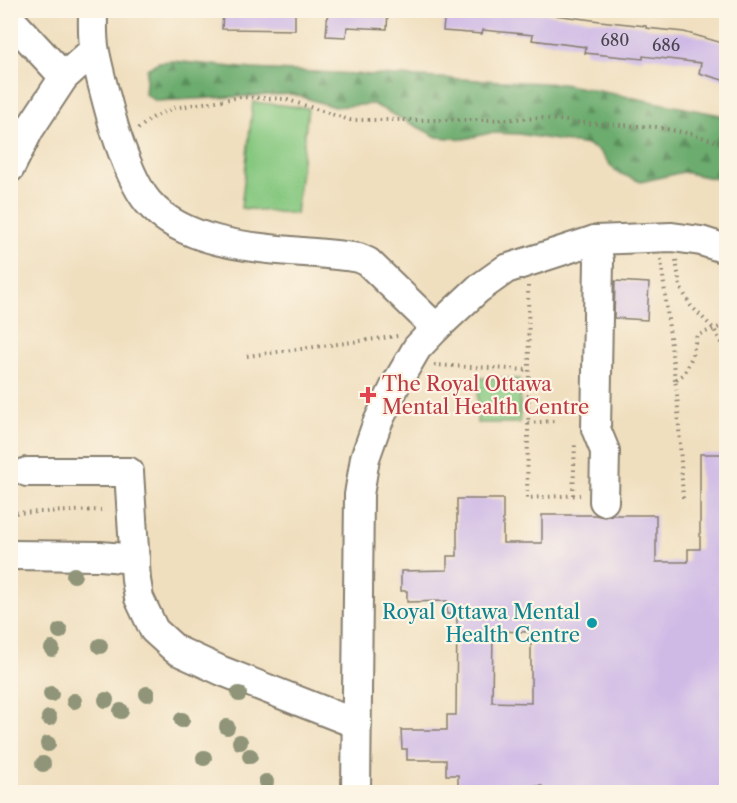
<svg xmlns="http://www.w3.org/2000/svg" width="737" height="803" font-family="'Libre Caslon Text',serif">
<defs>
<pattern id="forest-firs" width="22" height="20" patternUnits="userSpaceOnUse" patternTransform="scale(1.5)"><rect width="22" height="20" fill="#6cac6e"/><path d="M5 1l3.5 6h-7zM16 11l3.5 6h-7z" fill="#588b5a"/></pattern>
</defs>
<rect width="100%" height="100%" fill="#fcf5e5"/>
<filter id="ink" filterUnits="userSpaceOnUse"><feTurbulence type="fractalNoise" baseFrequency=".0167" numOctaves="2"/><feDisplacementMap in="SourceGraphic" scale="12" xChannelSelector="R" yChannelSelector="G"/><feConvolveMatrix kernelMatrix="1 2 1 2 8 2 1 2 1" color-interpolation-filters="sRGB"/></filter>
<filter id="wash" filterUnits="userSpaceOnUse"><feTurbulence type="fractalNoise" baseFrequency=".008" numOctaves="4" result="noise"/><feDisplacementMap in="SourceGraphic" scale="24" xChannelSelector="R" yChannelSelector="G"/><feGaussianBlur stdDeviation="1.35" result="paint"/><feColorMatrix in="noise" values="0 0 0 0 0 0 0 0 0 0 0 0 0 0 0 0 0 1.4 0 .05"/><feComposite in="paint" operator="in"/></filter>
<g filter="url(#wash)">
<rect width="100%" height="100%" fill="#f0dfbf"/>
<polygon fill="url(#forest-firs)" stroke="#446445" stroke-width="1.5" points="173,61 252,69 563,84 726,116 726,181 683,172 641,182 616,172 598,150 587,145 519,134 490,133 464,139 437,137 373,104 334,107 293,94 156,101 145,94 147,69 159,62"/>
<g fill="#86c880" stroke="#51724e" stroke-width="1.5">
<polygon points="253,102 308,108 296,214 241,208"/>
<polygon points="478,378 520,379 520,423 477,423"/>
</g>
<g id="blocks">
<g fill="#cfbae6" fill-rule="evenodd">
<polygon points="223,10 295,10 295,30 222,29"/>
<polygon points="328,10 388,10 387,29 347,27 346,37 326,36"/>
<polygon points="445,10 532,10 532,12 600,21 646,26 646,28 684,32 726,44 726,81 699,73 701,63 643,56 643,59 585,53 586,47 532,40 533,35 483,30 482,34 443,31"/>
<polygon points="615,281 649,283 647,320 614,318"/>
<path d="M700,454H726V792H542V786L491,787V792H458V775H446V760H407V749H402L401,730H447V715H456L457,615L447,614V601L407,602V591H401V571L447,570V556H457V499H503V543H542V515H595L604,517L613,515H656V562H688V549H700ZM493,631L531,632V703L492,702Z"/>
</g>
</g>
</g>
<g filter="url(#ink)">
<use href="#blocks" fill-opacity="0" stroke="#867e6e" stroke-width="1.5"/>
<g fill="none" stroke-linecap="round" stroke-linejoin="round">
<g stroke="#867e6e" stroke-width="32">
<g id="minor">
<path d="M93,10C93,24 92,38 95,52C100,77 107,102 114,127C121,149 133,184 148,202C194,256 295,247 359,258L368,262L436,328"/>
<polyline points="10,19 64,77"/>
<polyline points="10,168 29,130 64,77 94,50"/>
<polyline points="595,240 599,260 596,429 605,451 604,501"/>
<polyline points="27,472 129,472 136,580 139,598 154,630 176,650 222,671 357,724"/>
<polyline points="10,555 100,556 135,559"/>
<polyline points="356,792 359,495 365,458 377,424 396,384 417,348 436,328 478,289 506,269 595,240 672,237 701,241 726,249"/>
</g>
</g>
<g stroke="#867e6e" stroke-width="4" stroke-dasharray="1.5 4.5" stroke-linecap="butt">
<polyline points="138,129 152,118 173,108 241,97 285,99 350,120 485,120 542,118 583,123 656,127 692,134 721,143 726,147"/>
<polyline points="661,259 675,380"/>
<polyline points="676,260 680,287 691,306 714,329 724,349 724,390"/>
<polyline points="528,286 529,370 527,498 580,495"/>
<polyline points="247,356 398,336"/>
<polyline points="434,365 529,370"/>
<polyline points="528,423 554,421"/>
<polyline points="573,495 575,443"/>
<polyline points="683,498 677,392 675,380 684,374 691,359 697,335 726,325"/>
<polyline points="10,513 101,510"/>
</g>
<use href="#minor" stroke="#fff" stroke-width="28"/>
</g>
<g fill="#909579">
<circle cx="74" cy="575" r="8"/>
<circle cx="60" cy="631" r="8"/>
<circle cx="100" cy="646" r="8"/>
<circle cx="52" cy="649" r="8"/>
<circle cx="51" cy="694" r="8"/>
<circle cx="147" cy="694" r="8"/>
<circle cx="239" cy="694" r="8"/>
<circle cx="106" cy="700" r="8"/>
<circle cx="74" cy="701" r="8"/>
<circle cx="121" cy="711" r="8"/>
<circle cx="49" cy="718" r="8"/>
<circle cx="182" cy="720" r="8"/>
<circle cx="227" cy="727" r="8"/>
<circle cx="240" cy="742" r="8"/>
<circle cx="48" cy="744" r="8"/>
<circle cx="250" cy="756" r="8"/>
<circle cx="204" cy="758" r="8"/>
<circle cx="43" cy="764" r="8"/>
<circle cx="266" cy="782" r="8"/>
</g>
</g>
<path fill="#e0444e" stroke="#fcf5e5" stroke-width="2" d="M365 386h6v6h6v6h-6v6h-6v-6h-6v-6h6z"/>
<circle fill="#0f9aa8" stroke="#fcf5e5" stroke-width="2" cx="592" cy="623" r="6"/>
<g text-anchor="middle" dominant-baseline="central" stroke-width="4.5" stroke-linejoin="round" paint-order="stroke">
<g font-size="16" fill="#49444e">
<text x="615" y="40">680</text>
<text x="666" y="45">686</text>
</g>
<g font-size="20" fill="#be3a42" stroke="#fcf5e5" text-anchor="start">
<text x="382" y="384">The Royal Ottawa<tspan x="382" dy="23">Mental Health Centre</tspan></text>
</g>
<g font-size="20" fill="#0d838f" stroke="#fcf5e5" text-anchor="end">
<text x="580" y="612">Royal Ottawa Mental<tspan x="580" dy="23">Health Centre</tspan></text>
</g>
</g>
<rect width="737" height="803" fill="none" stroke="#fcf5e5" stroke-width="36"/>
</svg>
